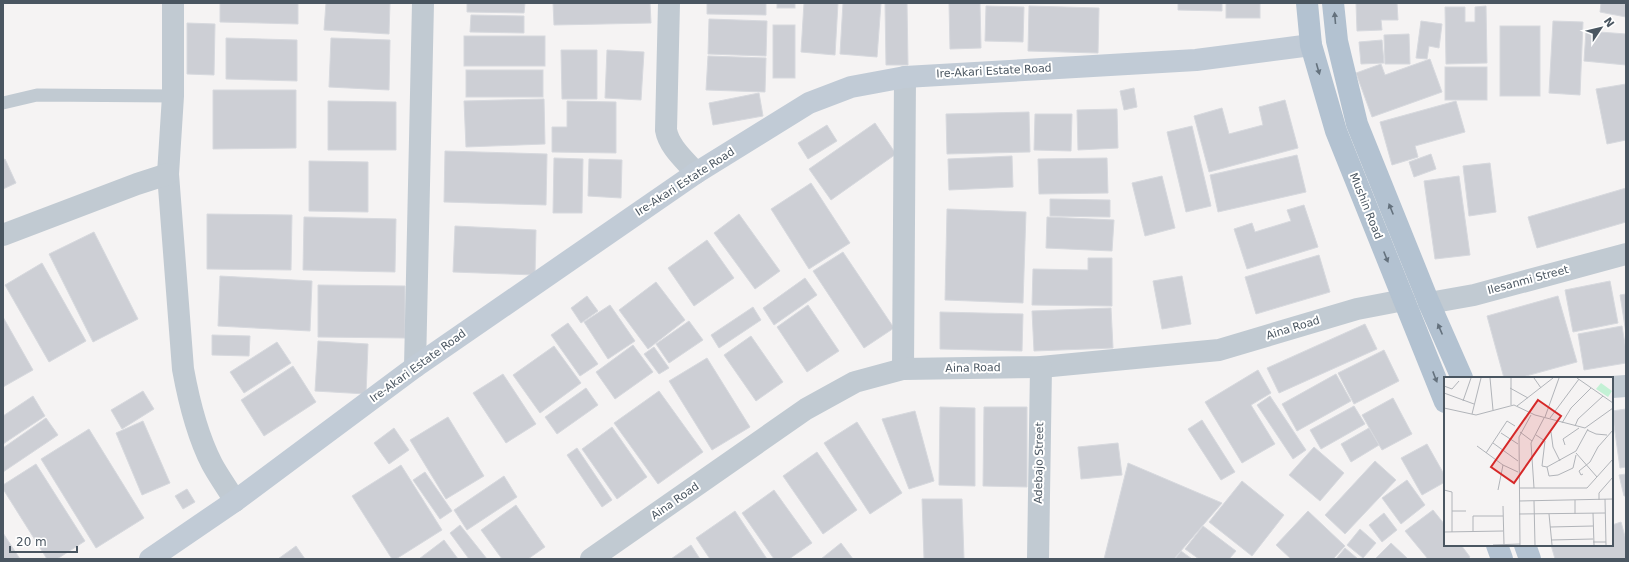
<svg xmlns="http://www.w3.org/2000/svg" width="1629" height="562" font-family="'DejaVu Sans',sans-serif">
<rect width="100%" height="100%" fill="#f5f3f3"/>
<g fill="#cdcfd5" stroke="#d7d9de">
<polygon points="220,3 298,3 298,24 220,22"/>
<polygon points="326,3 390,3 389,34 324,30"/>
<polygon points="467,3 525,3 524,13 467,12"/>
<polygon points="553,3 650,3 651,23 554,25"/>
<polygon points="707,3 766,3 766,15 707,14"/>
<rect x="777" y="3" width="18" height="5"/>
<polygon points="804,3 838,3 835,55 801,52"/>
<polygon points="843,3 881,3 877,57 840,54"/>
<polygon points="885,3 907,3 908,65 886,65"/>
<polygon points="949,3 980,3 981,48 950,49"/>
<polygon points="1178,3 1222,3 1222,11 1178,10"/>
<rect x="1226" y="3" width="34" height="15"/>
<polygon points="1356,3 1397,3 1398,20 1381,20 1382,30 1357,31"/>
<polygon points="1601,3 1626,3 1626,17 1600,12"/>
<polygon points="986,6 1024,7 1023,42 985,41"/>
<polygon points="1029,6 1099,8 1098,53 1028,51"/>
<polygon points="1486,6 1487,63 1446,64 1445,7 1465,7 1465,22 1475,22 1475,7"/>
<polygon points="471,15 524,16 524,33 470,32"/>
<polygon points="709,19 767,21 766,56 708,54"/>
<polygon points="1421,21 1442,24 1439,48 1429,46 1427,59 1416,58"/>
<polygon points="1553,21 1583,22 1580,95 1549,93"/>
<polygon points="187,23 215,24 214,75 187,74"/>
<rect x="773" y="25" width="22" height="53"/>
<rect x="1500" y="26" width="40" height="70"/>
<polygon points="1586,31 1626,34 1626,65 1584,61"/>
<polygon points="1409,34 1410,64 1385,64 1384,35"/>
<rect x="464" y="36" width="81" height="30"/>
<polygon points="226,38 297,40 297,81 226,79"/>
<polygon points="331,38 390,40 389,90 329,87"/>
<polygon points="1382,40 1384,63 1361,64 1359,42"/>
<polygon points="561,50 597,50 597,99 562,99"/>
<polygon points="607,50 644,52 641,100 605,98"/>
<polygon points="708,56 766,58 765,92 706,90"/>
<polygon points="1430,59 1442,92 1372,117 1356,73 1381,64 1385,75"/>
<rect x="1445" y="67" width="42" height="33"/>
<rect x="466" y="70" width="77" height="27"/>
<polygon points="1626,84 1626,140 1607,144 1596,89"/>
<polygon points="1134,88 1137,107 1124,110 1120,91"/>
<polygon points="213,90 296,90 296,148 213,149"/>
<polygon points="759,93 763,116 713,125 709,103"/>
<polygon points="544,99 545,144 466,147 464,101"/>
<polygon points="1285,100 1298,148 1209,172 1194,116 1222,108 1229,134 1263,125 1259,107"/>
<polygon points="328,101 396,102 396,150 328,150"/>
<polygon points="567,101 616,102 616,153 552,152 552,127 567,127"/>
<polygon points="1456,101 1465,132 1415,146 1418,157 1392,165 1380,122"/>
<polygon points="1117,109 1118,148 1078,150 1077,110"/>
<polygon points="1029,112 1030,152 947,154 946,114"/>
<polygon points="1035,114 1072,114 1071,151 1034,150"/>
<polygon points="875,123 896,154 831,200 809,169"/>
<polygon points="827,125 837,141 808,159 798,143"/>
<polygon points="1192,126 1211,206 1186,212 1167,132"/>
<polygon points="445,151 547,154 546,205 444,202"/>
<polygon points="1431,154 1436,169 1414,177 1409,162"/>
<polygon points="1297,155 1306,192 1218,212 1210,175"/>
<polygon points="1012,156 1013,187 949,190 948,159"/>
<polygon points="554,158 583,159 582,213 553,213"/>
<polygon points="1107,158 1108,193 1039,194 1038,159"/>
<polygon points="5,159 16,183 3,189 3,160"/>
<polygon points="589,159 622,160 621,198 588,196"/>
<polygon points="309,161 368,162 368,212 309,211"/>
<polygon points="1490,163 1496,212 1469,216 1463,166"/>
<polygon points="1162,176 1175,228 1145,236 1132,183"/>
<polygon points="1459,176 1470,255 1435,259 1424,181"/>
<polygon points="811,183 850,243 809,269 771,209"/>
<polygon points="1626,188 1626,222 1537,248 1528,217"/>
<polygon points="1050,199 1110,200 1110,217 1050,216"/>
<polygon points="1304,205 1318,247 1247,269 1234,229 1252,223 1255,232 1291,221 1287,210"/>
<polygon points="947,209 1026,212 1023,303 945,300"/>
<polygon points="207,214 292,215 291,270 207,269"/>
<polygon points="739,214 780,271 755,289 714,233"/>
<polygon points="304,217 396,219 395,272 303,270"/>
<polygon points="1047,217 1114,220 1112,251 1046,248"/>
<polygon points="455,226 536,230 535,275 453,272"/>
<polygon points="94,232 138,319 93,342 49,254"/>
<polygon points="707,240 734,278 694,306 668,268"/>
<polygon points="843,252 894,328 864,348 813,271"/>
<polygon points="1319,255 1330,292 1256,314 1245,277"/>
<polygon points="1088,258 1112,258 1112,306 1032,305 1033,269 1088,270"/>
<polygon points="42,263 86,341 49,362 5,285"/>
<polygon points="220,276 312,281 310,331 218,326"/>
<polygon points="1182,276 1191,324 1162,329 1153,281"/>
<polygon points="805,278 817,295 774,325 763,308"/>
<polygon points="1610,281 1618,323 1573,332 1565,290"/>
<polygon points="656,282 685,320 648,349 619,310"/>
<polygon points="318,285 405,286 405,338 318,337"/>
<polygon points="1626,294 1626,333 1620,295"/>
<polygon points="587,296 598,311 581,323 571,308"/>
<polygon points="1558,296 1577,362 1519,378 1504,378 1487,316"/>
<polygon points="610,305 635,341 608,359 584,322"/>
<polygon points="808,305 839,351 807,372 777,327"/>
<polygon points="753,307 761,320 719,348 711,335"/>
<polygon points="1111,308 1113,348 1034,351 1032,311"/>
<polygon points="940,312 1023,314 1022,351 940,349"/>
<polygon points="3,317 33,370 3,387"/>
<polygon points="689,321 703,340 669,363 656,344"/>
<polygon points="568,323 598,364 580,376 551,335"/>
<polygon points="1365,324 1377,349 1279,393 1267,368"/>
<polygon points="1622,326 1626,350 1626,363 1584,370 1578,334"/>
<polygon points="212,335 250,336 249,356 212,355"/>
<polygon points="751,336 783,382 756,401 724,355"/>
<polygon points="318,341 368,344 366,394 315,391"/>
<polygon points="277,342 291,363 244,393 230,372"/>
<polygon points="633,345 653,372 615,399 596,372"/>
<polygon points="554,346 581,383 540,413 513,375"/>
<polygon points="654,347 669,368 659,374 644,354"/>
<polygon points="1384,350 1399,381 1354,404 1338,373"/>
<polygon points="707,358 750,427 712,450 669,381"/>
<polygon points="293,366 316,402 264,436 241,400"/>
<polygon points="1258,370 1271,393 1251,405 1275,444 1242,463 1205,402"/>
<polygon points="503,374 536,424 506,443 473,393"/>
<polygon points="1336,374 1351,401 1297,431 1282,404"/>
<polygon points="586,388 598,405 557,434 545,417"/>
<polygon points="143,391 154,409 122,429 111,410"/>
<polygon points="659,391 703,452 658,484 614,423"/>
<polygon points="33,396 45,416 3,444 3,416"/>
<polygon points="1270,396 1306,450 1293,459 1257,405"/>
<polygon points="1393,398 1412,434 1382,450 1362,415"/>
<polygon points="1354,406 1365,424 1321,449 1310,430"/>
<polygon points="940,407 975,408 975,486 939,485"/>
<polygon points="984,407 1027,407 1027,487 983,486"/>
<polygon points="1626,409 1626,467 1620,468 1612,411"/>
<polygon points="915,411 934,481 909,489 882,419"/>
<polygon points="448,417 484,476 446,499 410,440"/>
<polygon points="46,418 58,435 3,472 3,448"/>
<polygon points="1202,420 1235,472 1221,480 1188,429"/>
<polygon points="143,421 170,483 142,495 116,433"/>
<polygon points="857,422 902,493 870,514 824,443"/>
<polygon points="612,427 647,477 617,499 582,449"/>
<polygon points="394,428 409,450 389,464 374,443"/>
<polygon points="1369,428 1379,445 1351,462 1341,444"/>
<polygon points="89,429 144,518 96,548 41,459"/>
<polygon points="1118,443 1122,475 1081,479 1078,447"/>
<polygon points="1427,444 1445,476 1445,482 1422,495 1401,458"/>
<polygon points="1314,447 1344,473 1320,501 1289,475"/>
<polygon points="577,448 612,500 602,507 567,455"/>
<polygon points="817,452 857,510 823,534 783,476"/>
<polygon points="1375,461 1396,480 1345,534 1325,515"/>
<polygon points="1128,463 1222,503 1174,559 1104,559"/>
<polygon points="36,464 85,541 57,559 47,559 3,489 3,485"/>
<polygon points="401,465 442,530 396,559 392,559 352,496"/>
<polygon points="425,472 452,511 440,519 413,480"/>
<polygon points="1626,474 1626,496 1624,496 1619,475"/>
<polygon points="504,476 517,497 467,530 454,510"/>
<polygon points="1407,480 1425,505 1401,524 1382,498"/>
<polygon points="1242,481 1284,515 1252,556 1209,522"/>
<polygon points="187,489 195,502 183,509 175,496"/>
<polygon points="774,490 812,543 789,559 774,559 742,513"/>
<polygon points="922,499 962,499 964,559 924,559"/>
<polygon points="516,505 545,547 528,559 502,559 481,530"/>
<polygon points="1433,510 1445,525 1445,545 1461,545 1470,557 1468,559 1428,559 1405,531"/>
<polygon points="735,511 767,559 710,559 696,538"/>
<polygon points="1308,511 1345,546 1333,559 1291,559 1276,545"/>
<polygon points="1384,513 1397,530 1382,542 1369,525"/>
<polygon points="1621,522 1626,540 1626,559 1555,559 1551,545 1612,545 1612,525"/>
<polygon points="460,525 487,559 469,559 450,533"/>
<polygon points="1203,526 1236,551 1229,559 1199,559 1185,549"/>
<polygon points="1360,529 1376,543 1363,558 1347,545"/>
<polygon points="3,533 20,559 3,559"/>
<polygon points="444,540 458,559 419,559"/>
<polygon points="841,543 853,559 821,559"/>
<polygon points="1391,543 1408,559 1375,559"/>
<polygon points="691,545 700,559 671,559"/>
<polygon points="296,546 305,559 278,559"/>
<polygon points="1345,548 1358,559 1336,559"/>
<polygon points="1181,551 1192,559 1175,559"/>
</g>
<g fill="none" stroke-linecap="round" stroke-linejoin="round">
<polyline stroke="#c1cad2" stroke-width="13" points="3,103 37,95 173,96"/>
<g stroke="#c1cad2" stroke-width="22">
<path d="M173,3V96L168,174L183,369C189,402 197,435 212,464C219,477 228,489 235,501"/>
<path d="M669,3L666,130C669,147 685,160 696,173"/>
<polyline points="3,235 137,184 168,174"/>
<polyline points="1429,303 1474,295 1626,254"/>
<polyline points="415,367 423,3"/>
<polyline points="903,369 905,77"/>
<polyline points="1612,387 1626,386"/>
<polyline points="591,559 806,409 855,382 903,369 1041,367 1219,350 1357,309 1404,300"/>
<polyline points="1038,559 1041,367"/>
</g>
<polyline stroke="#c1cbd6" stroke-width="22" points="150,559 235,501 415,367 696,173 809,103 851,87 905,77 1196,60 1311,45"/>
<g stroke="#b3c2d1" stroke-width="22">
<polyline points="1307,3 1311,45 1336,131 1445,402"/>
<polyline points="1333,3 1337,41 1357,124 1429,303 1462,378"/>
<polyline points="1497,545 1502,559"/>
<polyline points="1525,545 1530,559"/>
</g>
</g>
<defs><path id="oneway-solid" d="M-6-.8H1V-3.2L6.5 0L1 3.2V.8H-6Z"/></defs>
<g fill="#64717d">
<use href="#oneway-solid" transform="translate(1335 18) rotate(-95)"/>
<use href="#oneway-solid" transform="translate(1318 69) rotate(74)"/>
<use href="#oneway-solid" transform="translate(1391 209) rotate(-112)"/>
<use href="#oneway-solid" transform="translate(1386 257) rotate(68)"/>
<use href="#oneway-solid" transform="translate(1440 329) rotate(-113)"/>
<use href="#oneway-solid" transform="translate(1435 377) rotate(69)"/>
</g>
<g text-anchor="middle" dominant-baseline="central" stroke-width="4" stroke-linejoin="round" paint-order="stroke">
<g font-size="11" fill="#4a5661" stroke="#fff">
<text transform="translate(994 71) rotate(-3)">Ire-Akari Estate Road</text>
<text transform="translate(685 182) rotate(-33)">Ire-Akari Estate Road</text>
<text transform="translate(1366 206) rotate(68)">Mushin Road</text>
<text transform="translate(1528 280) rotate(-15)">Ilesanmi Street</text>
<text transform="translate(1293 328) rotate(-17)">Aina Road</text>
<text transform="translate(418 366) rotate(-36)">Ire-Akari Estate Road</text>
<text transform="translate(973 368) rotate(-1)">Aina Road</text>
<text transform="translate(1039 463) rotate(-89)">Adebajo Street</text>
<text transform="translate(675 501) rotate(-35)">Aina Road</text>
</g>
</g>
<g transform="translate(1444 377)">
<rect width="169" height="169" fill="#f5f3f3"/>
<path d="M157,6L168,14L164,20L152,12Z" fill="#c3f1d5"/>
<path fill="none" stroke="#b1b4b9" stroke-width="1" d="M46,1L49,33M90,1L97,11M133,1L169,26M0,9L8,12L15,4M66,11L84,21M0,16L30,27M19,24L27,1M67,28V1M73,29L109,1M0,31L32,38L70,28L91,38L141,51L169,31M28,37L37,1M101,40L115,1M106,41L135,2M118,46L127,31L147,11M131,49L134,42L159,19M143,53L152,57L163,58M76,55L88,64M107,55L109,70L116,84M57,56L74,67M92,58L101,64L98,89L103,90L132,74L144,52M49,66L74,84M121,68L119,62L135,51M33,69L59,88L74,95M42,76L63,44L71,49M132,76L153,100M103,90L105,99L114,98L129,91L132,78M139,97L137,98L135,94L146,85L154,70L169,53M75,111H143M90,111L87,66L100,41M143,111L169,82M0,113L8,115V155M54,113L59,88M161,122L162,168M155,123V116L169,100M75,124L169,122M90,124L91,168M59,129L60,168M8,134H22M149,136L150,168M75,137L161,136M105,137L108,168M131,137V123M106,150L149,149M29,154V139H59M0,155L59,154M107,163L149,162M149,165H162M49,168L76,167M76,168L75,60L87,38"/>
<path fill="#d62828" fill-opacity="0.15" stroke="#d62828" stroke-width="2" d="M94,23L117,39L70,106L47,90Z"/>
<rect width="169" height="169" fill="none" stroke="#4a5661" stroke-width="2"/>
</g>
<rect width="1629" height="562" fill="none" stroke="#4a5661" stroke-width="8"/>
<g transform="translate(1601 28) rotate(55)" stroke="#ffffff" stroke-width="3" paint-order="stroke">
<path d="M0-3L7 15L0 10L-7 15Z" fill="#4a5661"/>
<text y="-6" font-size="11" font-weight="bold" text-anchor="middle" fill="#4a5661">N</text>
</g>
<path d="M10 546v6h67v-6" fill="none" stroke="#4a5661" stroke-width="2"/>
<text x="16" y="546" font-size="12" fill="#4a5661" stroke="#ffffff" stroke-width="3" paint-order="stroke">20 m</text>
</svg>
